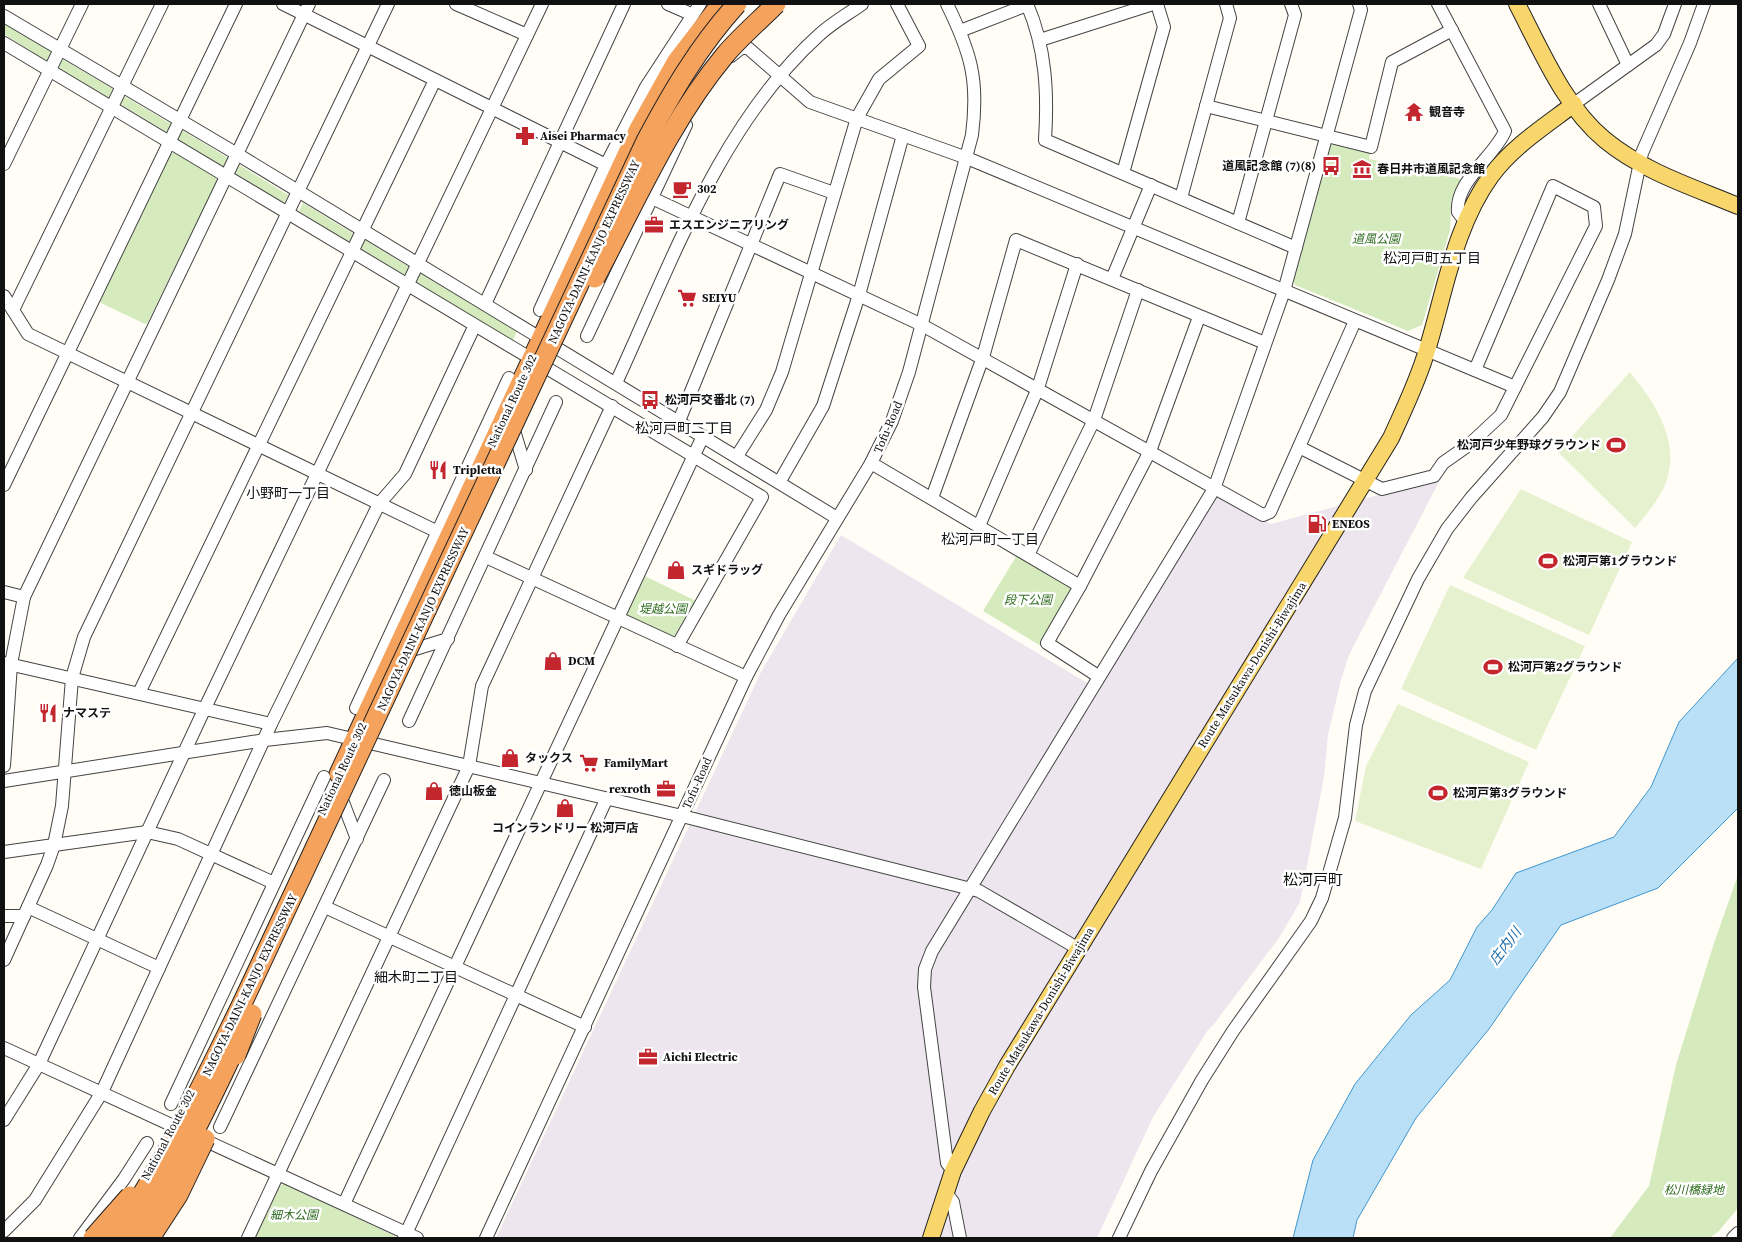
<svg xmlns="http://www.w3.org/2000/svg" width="1742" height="1242" font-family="'Source Serif 4','Noto Sans JP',serif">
<rect width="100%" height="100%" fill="#fffdf5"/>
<polygon fill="#eee6ef" points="1441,478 1349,655 1341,680 1328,735 1324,777 1300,902 1279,938 1214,1024 1208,1030 1153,1117 1097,1238 496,1238 761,672 841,535 1097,689 1215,496 1218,495 1271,524"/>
<g fill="#d5ebbd">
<polygon points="4,23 52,52 47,61 4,34"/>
<polygon points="62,59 113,89 109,98 58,67"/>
<polygon points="124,96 171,124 167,132 120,104"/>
<polygon points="182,130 228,158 224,167 178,139"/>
<polygon points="1334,144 1370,153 1369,159 1461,179 1451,201 1450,230 1422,325 1408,331 1295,285 1293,279 1329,147"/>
<polygon points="175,152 216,177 217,181 148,322 145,324 101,303 99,300 171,153"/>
<polygon points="238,164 288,195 284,203 235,173"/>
<polygon points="303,203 354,234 350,243 299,211"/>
<polygon points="365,240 409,267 405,275 361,249"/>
<polygon points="420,273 517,331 513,341 416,282"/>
<polygon points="1017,555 1072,587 1073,591 1041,646 983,611"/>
<polygon points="645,576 696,601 673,638 626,615"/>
<polygon points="1738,875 1738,1208 1718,1232 1709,1238 1610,1238 1649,1186 1676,1065 1714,943"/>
<polygon points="284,1184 395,1236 396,1238 255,1238 280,1186"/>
</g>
<g fill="#e6f2cf">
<path d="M1630,372C1656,404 1683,445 1664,487C1657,502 1645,516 1635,528L1558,452Z"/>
<polygon points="1521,489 1632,542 1589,635 1463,578"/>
<polygon points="1450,585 1585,646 1536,750 1401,689"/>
<polygon points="1398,704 1529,762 1481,869 1355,821 1366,766"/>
</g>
<polygon fill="#b9e0f7" stroke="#3f96cf" points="1738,658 1738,808 1658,888 1561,925 1489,1029 1416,1118 1357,1220 1353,1238 1293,1238 1313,1160 1355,1084 1411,1015 1450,980 1477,927 1492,910 1516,873 1614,837 1651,787 1679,722"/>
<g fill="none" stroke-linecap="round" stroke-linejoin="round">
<g stroke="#444" stroke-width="14">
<g id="minor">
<polyline points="283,4 606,165"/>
<polyline points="456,4 527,35"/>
<polyline points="668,4 691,14"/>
<path d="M1027,4C1046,48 1048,93 1045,140L1296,248"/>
<path d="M1438,4L1505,131C1495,156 1455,181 1458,212L1465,221"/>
<polyline points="1599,4 1628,65"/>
<polyline points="4,16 237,154 837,518"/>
<polyline points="960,31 1027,5"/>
<polyline points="1040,40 1153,4"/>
<polyline points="4,43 762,497 677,646"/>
<polyline points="731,56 741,48 748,48 810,102 967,158 1515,387"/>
<polyline points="1574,104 1656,45 1664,34 1675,4"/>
<polyline points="1206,106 1371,147 1392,62 1452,30"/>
<polyline points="4,164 82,4"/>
<polyline points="1123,173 1164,27 1157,4"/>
<polyline points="652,198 922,325 1263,515 1270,512 1355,321"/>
<polyline points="1181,198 1230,18 1226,4"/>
<polyline points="1238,223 1295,15 1291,4"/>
<polyline points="1112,279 1151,185"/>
<polyline points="4,296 28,334 438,532"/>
<polyline points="485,304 624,4"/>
<polyline points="13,310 162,4"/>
<polyline points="540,310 606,165 646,87 700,4"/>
<polyline points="587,336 686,125"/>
<path d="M616,383C671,264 720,124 819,35C832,23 848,14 862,4"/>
<polyline points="679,421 780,174 834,193"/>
<polyline points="512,424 526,470"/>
<polyline points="1299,447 1382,489 1434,476 1443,463 1470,444 1501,415 1596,226 1594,207 1553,186 1475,370"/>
<polyline points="737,456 766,410 782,372 857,118 879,79 919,46 897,4"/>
<polyline points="871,463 1080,586"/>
<polyline points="780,481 823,406 859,295 903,135"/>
<polyline points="4,485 236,4"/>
<polyline points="932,498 983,357 1016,240 1265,343"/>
<polyline points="979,526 1038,388 1077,264"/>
<polyline points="1028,555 1094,420 1138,290"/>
<polyline points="486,557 746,677"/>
<polyline points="4,592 24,597"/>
<polyline points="402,653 448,639"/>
<polyline points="4,663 271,724"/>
<polyline points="1098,676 1047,643 1080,586 1150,451 1199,317"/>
<polyline points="139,693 435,80"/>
<polyline points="356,708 509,378"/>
<polyline points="409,721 556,402"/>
<polyline points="4,766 11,664 24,597 309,4"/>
<polyline points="4,781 265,740 327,733 682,816 979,891 1079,949"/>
<polyline points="339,792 357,839"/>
<polyline points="4,852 147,832 178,839 274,883"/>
<polyline points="28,907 159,968"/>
<polyline points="325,907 585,1027"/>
<polyline points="4,916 24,916"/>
<polyline points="4,960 47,865 54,845 62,806 72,678 84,637 388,4"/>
<polyline points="4,1048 417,1238"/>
<polyline points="171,1104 324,777"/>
<polyline points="4,1120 39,1064 204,710 542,4"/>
<polyline points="220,1127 384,780"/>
<polyline points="953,1171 947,1163 924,987 925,969 932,951 1214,489 1284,291 1361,10 1359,4"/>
<polyline points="946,1193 953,1202 960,1238"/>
<polyline points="344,1204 703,436"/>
<polyline points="4,1231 35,1200 102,1092 271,724 379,504 405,474 474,327"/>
<polyline points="80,1238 124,1179 147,1143"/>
<polyline points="248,1238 469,766 482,686 612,406"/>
<polyline points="404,1238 606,800"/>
<path d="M486,1238L746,677L779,615L871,463L892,421L909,372L972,135C979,80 971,53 947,4"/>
<polyline points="1119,1238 1151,1171 1202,1080 1233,1031 1311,921 1322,898 1345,818 1356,725 1365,691 1418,579 1447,529 1471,498 1543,417 1560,392 1608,280 1625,234 1642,153 1690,43 1704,4"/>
<polyline points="1733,1238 1738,1233"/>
</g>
</g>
<g stroke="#222" stroke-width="18">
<g id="major">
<path d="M1517,4C1541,50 1564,106 1605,140C1644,172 1693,187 1738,206"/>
<path d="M931,1238L953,1171L982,1111L1007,1066L1391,438C1404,409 1418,381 1427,350C1445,292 1454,227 1491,176C1512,147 1545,126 1574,104"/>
</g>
</g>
<g stroke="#222" stroke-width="21">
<polyline id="highway" points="339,774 639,129 677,61 721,4"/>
</g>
<use href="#minor" stroke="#fff" stroke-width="12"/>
<use href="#major" stroke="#f9d66b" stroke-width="16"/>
<use href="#highway" stroke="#f5a25d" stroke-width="19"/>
<g stroke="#222" stroke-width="21" stroke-linecap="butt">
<g id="highway-bridge">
<path d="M595,278C635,203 670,121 725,55C740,37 759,21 776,4"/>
<polyline points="236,1055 252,1014"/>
<polyline points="93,1238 130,1196"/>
<path d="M114,1238C164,1165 201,1087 240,1008L646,141C672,92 699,46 737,4"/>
<path d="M131,1238C174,1177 206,1110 238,1042"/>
<polyline points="150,1238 178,1195 205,1139"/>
</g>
</g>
<use href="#highway-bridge" stroke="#f5a25d" stroke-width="19"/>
</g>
<defs>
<g id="temple-bare" transform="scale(1.5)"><path d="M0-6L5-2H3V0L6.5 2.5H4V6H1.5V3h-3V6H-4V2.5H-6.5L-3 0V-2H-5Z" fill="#c4262e" stroke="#fff" stroke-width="2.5" paint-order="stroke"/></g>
<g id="pharmacy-bare" transform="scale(1.5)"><path d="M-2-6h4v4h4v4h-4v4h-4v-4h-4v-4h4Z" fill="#c4262e" stroke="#fff" stroke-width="2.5" paint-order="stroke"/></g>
<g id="bus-bare" transform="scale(1.5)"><path d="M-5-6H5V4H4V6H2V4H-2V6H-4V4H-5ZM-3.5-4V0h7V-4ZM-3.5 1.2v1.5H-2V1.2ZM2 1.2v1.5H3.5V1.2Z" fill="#c4262e" stroke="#fff" stroke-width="2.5" paint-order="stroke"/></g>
<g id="museum-bare" transform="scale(1.5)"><path d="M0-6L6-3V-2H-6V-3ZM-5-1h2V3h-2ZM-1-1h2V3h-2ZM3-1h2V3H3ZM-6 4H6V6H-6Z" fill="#c4262e" stroke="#fff" stroke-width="2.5" paint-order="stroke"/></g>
<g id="cafe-bare" transform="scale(1.5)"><path d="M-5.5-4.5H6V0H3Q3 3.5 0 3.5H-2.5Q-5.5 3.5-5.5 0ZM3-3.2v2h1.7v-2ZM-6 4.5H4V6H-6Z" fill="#c4262e" stroke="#fff" stroke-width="2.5" paint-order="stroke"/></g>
<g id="office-bare" transform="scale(1.5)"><path d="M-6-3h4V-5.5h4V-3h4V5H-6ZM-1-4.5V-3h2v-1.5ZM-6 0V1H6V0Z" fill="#c4262e" stroke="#fff" stroke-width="2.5" paint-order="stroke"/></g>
<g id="supermarket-bare" transform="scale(1.5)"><path d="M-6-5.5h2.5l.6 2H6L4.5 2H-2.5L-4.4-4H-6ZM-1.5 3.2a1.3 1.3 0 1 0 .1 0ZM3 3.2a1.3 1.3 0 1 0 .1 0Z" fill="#c4262e" stroke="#fff" stroke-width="2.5" paint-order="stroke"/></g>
<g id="stadium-bare" transform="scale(1.5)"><path d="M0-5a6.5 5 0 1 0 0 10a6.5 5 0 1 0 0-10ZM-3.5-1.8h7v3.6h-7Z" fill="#c4262e" stroke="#fff" stroke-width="2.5" paint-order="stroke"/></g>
<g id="restaurant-bare" transform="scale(1.5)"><path d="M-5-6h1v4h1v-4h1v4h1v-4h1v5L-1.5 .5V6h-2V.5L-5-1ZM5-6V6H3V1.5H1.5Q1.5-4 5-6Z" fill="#c4262e" stroke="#fff" stroke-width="2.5" paint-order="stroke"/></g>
<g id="fuel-bare" transform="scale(1.5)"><path d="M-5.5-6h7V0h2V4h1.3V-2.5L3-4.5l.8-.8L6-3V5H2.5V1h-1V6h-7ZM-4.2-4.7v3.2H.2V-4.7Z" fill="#c4262e" stroke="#fff" stroke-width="2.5" paint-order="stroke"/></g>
<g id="shop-bare" transform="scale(1.5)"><path d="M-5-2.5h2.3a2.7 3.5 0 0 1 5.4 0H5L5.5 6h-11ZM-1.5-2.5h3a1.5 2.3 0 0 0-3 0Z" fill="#c4262e" stroke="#fff" stroke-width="2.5" paint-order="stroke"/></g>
</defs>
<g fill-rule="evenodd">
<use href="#temple-bare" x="1414" y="112"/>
<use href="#pharmacy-bare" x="525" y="136"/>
<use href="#bus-bare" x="1331" y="166"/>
<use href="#museum-bare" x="1362" y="169"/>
<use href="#cafe-bare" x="682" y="189"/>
<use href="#office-bare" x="654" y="225"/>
<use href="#supermarket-bare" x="687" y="298"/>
<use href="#bus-bare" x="650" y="400"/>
<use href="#stadium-bare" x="1616" y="445"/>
<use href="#restaurant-bare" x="438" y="470"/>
<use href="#fuel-bare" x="1317" y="524"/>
<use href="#stadium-bare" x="1548" y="561"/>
<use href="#shop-bare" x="676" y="570"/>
<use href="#shop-bare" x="553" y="661"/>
<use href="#stadium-bare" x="1493" y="667"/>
<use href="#restaurant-bare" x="48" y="713"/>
<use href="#shop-bare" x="510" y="758"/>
<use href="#supermarket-bare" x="589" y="763"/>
<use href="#office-bare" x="666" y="789"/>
<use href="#shop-bare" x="434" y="791"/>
<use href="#stadium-bare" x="1438" y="793"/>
<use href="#shop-bare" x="565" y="808"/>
<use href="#office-bare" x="648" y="1057"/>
</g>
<g text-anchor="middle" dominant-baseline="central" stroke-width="5" stroke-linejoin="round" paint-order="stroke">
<g font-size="12" font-weight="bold" fill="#111" stroke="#fff" text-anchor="start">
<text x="1429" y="112">観音寺</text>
<text x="540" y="136">Aisei Pharmacy</text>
<text x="1316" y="166" text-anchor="end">道風記念館 (7)(8)</text>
<text x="1377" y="169">春日井市道風記念館</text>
<text x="697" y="189">302</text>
<text x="669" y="225">エスエンジニアリング</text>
<text x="702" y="298">SEIYU</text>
<text x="665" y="400">松河戸交番北 (7)</text>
<text x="1601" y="445" text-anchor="end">松河戸少年野球グラウンド</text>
<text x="453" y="470">Tripletta</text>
<text x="1332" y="524">ENEOS</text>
<text x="1563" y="561">松河戸第1グラウンド</text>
<text x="691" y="570">スギドラッグ</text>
<text x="568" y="661">DCM</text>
<text x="1508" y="667">松河戸第2グラウンド</text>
<text x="63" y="713">ナマステ</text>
<text x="525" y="758">タックス</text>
<text x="604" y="763">FamilyMart</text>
<text x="651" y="789" text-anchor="end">rexroth</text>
<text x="449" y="791">徳山板金</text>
<text x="1453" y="793">松河戸第3グラウンド</text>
<text x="565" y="828" text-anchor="middle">コインランドリー 松河戸店</text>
<text x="663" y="1057">Aichi Electric</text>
</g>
<g font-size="12" font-style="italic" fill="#2f6b1f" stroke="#fff">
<text x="1376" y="239">道風公園</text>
<text x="1028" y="600">段下公園</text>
<text x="663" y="609">堤越公園</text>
<text x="1694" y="1190">松川橋緑地</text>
<text x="294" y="1215">細木公園</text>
</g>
<g font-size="12" fill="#111" stroke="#fff">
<text transform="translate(594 252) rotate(-65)">NAGOYA-DAINI-KANJO EXPRESSWAY</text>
<text transform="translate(512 401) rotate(-65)">National Route 302</text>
<text transform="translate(888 427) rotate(-67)">Tofu-Road</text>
<text transform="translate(423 619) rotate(-65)">NAGOYA-DAINI-KANJO EXPRESSWAY</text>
<text transform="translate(1252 665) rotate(-58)">Route Matsukawa-Donishi-Biwajima</text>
<text transform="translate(342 769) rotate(-65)">National Route 302</text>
<text transform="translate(697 783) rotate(-66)">Tofu-Road</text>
<text transform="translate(250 985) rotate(-64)">NAGOYA-DAINI-KANJO EXPRESSWAY</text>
<text transform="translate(1041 1011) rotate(-59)">Route Matsukawa-Donishi-Biwajima</text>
<text transform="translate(168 1135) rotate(-62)">National Route 302</text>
</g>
<g font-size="14" fill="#111" stroke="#fff">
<text x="1432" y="258">松河戸町五丁目</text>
<text x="684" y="428">松河戸町二丁目</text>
<text x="288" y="493">小野町一丁目</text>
<text x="990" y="539">松河戸町一丁目</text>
<text x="416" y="977">細木町二丁目</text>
</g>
<g font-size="14" font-style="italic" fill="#1768a6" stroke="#fff">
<text transform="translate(1505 946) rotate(-53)">庄内川</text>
</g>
<g font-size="15" fill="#111" stroke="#fff">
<text x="1313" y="879">松河戸町</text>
</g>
</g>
<rect width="1742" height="1242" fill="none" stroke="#111111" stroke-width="10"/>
</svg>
